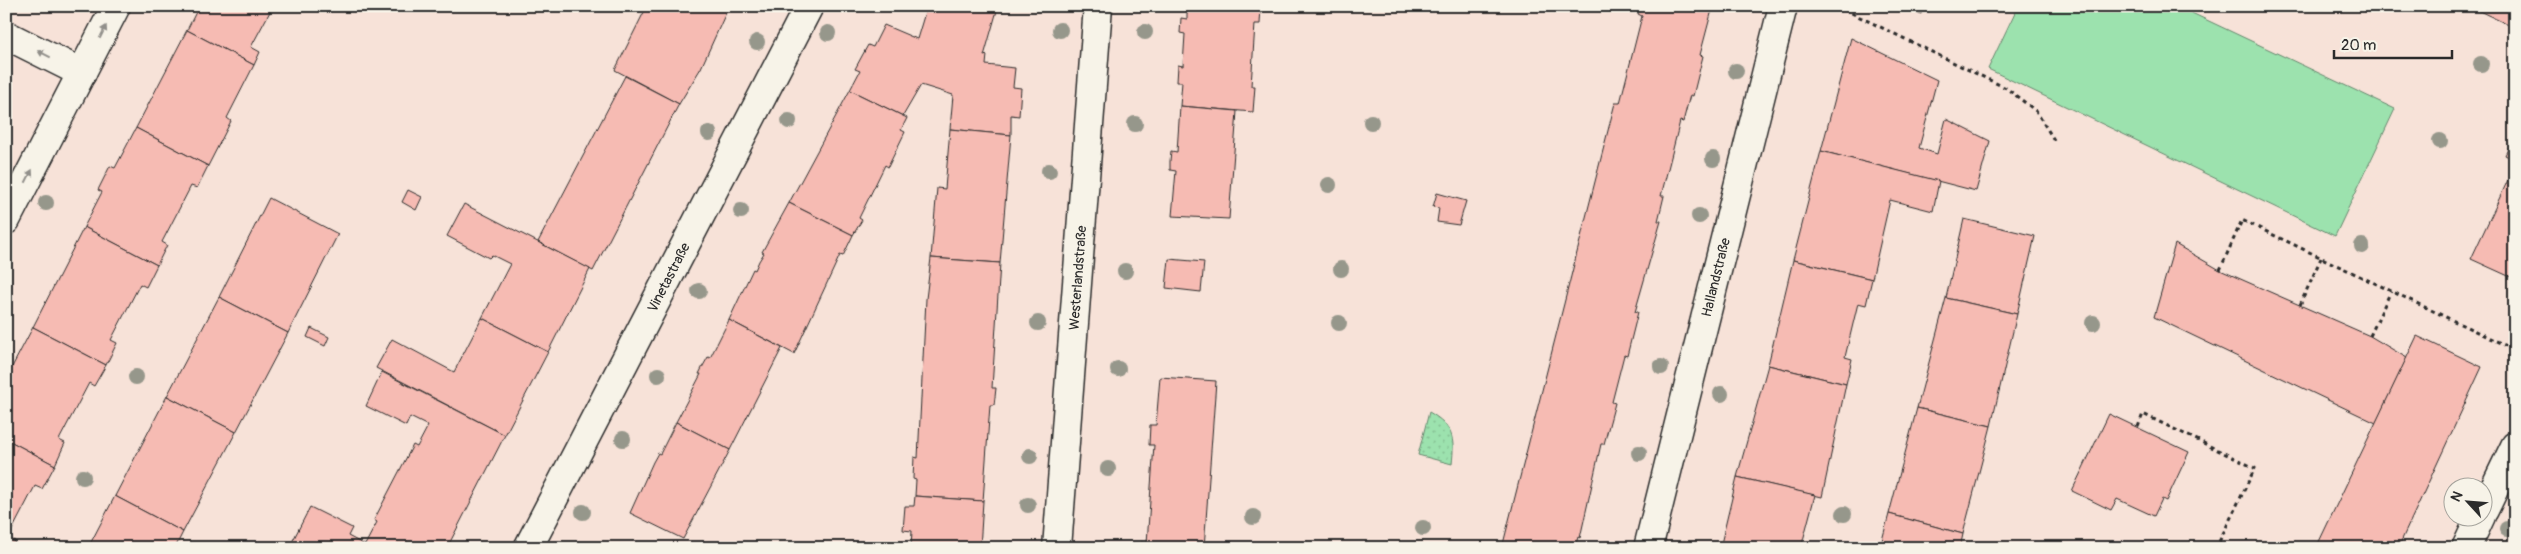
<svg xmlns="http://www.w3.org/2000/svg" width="2521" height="554" font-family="Pangolin,sans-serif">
<defs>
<pattern id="grass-dots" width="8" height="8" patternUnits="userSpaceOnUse" patternTransform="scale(1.25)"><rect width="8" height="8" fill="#9ce2ae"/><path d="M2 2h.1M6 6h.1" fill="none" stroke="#87c296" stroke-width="1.8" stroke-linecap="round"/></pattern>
</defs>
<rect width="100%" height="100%" fill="#f7e2d8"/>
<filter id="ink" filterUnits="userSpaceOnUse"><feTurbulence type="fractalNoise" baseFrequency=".02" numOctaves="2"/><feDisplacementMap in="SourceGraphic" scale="10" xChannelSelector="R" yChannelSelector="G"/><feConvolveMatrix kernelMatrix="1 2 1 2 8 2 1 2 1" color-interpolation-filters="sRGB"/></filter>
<g filter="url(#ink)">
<path fill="url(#grass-dots)" stroke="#64866c" d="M1429,412C1453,426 1455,437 1452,464L1418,455Z"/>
<polygon fill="#9ce2ae" stroke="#64866c" points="2018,6 2177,6 2395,109 2335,236 1988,69"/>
<g fill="#f6bbb3" stroke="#2b2b2b">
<polygon points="199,6 273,6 251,47 260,52 254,65 187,30"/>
<polygon points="647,6 729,6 701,68 679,104 615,70"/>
<polygon points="927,6 1006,6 1005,9 998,7 984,56 987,55 986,65 1015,68 1013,87 1021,88 1019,116 1011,115 1011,135 950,129 953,95 921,85 903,116 850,90 860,71 855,69 862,56 868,45 873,47 884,25 917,39"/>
<polygon points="1187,6 1261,6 1260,24 1255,24 1251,86 1255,86 1253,112 1180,106 1182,82 1177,82 1178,65 1183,66 1185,34 1180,33 1181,18 1187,19"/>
<polygon points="1640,6 1713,6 1700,55 1703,56 1693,96 1690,95 1683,122 1680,121 1671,157 1661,196 1664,196 1658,221 1661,221 1635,312 1638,312 1627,356 1624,355 1612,402 1615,403 1604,444 1601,444 1580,538 1578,537 1575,548 1502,548 1615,103 1620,103 1642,16 1638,14"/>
<polygon points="1906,6 1925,6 1921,14"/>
<polygon points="2469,6 2515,6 2515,28"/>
<polygon points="187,30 254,65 227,118 231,121 208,166 136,128"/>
<polygon points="1851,38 1937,80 1919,148 1937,154 1946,119 1990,141 1976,191 1821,151"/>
<polygon points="625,76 679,104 593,271 538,242"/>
<polygon points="850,90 907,118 901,130 905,132 888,167 885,165 859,218 862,220 853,235 789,203"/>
<polygon points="1180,106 1237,111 1229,219 1172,216 1176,171 1170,170 1170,161 1171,151 1177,152"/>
<polygon points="136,128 208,166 197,188 191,186 162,242 167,245 157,265 84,227 102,192 98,190 110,166 115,168"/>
<polygon points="950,129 1011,135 1000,263 931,258 937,188 945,189"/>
<polygon points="2515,135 2515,160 2505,155"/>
<polygon points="1821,151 1939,181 1933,211 1890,200 1872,279 1793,260"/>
<polygon points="2515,165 2515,279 2471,259"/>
<polygon points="408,190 422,197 416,210 402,202"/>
<polygon points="1437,193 1466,201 1459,225 1437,222 1439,208 1433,207"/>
<polygon points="269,198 338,234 288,333 219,297"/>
<polygon points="789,203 853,235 843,256 840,255 794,354 729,320 753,269 755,270 759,261 764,253 762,252"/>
<polygon points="464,204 590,269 548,352 482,318 510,264 492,255 489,258 447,236"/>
<polygon points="1964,219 2035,236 2017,314 1946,298"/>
<polygon points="84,227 157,265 146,287 140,284 111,340 117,343 106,365 33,327"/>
<polygon points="2175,244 2220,270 2370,336 2407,358 2376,423 2154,317"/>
<polygon points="931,258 1000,263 992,388 996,388 995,397 994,405 990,405 983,501 915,496 916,480 913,479 914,457 918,458 926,299"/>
<polygon points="1169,259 1204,262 1201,292 1166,288"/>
<polygon points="1793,260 1872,279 1866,305 1858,303 1845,357 1852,359 1846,384 1768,365"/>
<polygon points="219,297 288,333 236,432 167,396"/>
<polygon points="1946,298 2017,314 1991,426 1917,408"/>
<polygon points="482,318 548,352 505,435 376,368 392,339 454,372"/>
<polygon points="729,320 782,348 730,450 676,422 701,374 699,374 703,366 708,357 710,358"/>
<polygon points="33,327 106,365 94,386 89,383 59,440 65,443 55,465 6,439 6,367 12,367"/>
<polygon points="311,328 329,337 325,346 307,337"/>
<polygon points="2417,336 2482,367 2398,548 2316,548"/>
<polygon points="1768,365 1846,384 1822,497 1737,477"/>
<polygon points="382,372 505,435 447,548 289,548 310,507 352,528 348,536 365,545 377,522 374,520 413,445 417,447 428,426 410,417 406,426 366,406"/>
<polygon points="1160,377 1216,381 1204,548 1141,548 1141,542 1147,543 1154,445 1149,445 1150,425 1156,425"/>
<polygon points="167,396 236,432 183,532 115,496"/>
<polygon points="1917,408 1991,426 1963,534 1889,514"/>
<polygon points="2109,414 2189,452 2166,501 2162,499 2154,516 2117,499 2111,510 2072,491"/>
<polygon points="676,422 730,450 683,539 630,513 653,462 658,453 660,454"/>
<polygon points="6,439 55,465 42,489 35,486 8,538 15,541 12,548 6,548"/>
<polygon points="1737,477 1815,495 1801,548 1720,548"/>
<polygon points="115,496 183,532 175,548 88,548"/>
<polygon points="915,496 983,501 980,548 911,548 912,531 903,530 905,506 914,506"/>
<polygon points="1889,514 1963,534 1960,548 1880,548"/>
</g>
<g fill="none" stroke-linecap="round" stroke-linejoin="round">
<g stroke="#2b2b2b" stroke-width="31">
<g id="minor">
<polyline points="2484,510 2515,446"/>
<path id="s1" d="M528,548L809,6"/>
<path id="s2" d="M1057,548L1098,6"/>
<path id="s3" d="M1648,548L1783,6"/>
<polyline points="2466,548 2481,516"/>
</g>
</g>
<g stroke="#2b2b2b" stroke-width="31">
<g id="tertiary">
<polyline points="6,35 82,73"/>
<polyline points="6,220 116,6"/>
</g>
</g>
<g stroke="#2b2b2b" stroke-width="3" stroke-dasharray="4 4" stroke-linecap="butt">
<polyline points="1837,6 2006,88 2036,111 2054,140"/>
<polyline points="2220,270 2242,220 2515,350"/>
<polyline points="2300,305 2321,258"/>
<polyline points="2370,336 2391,291"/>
<polyline points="2138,427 2143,414 2255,468 2216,548"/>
</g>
<use href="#minor" stroke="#f7f3e8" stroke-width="28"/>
<use href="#tertiary" stroke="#f7f3e8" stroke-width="28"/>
</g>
<g fill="#96978b">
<circle cx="1060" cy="30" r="8"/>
<circle cx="1145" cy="32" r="8"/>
<circle cx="828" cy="33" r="8"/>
<circle cx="757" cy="42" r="8"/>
<circle cx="2481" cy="64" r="8"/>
<circle cx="1736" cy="71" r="8"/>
<circle cx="789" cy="121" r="8"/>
<circle cx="1371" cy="122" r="8"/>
<circle cx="1135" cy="124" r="8"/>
<circle cx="709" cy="133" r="8"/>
<circle cx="2440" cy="141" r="8"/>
<circle cx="1713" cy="159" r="8"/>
<circle cx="1049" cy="171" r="8"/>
<circle cx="1329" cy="185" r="8"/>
<circle cx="46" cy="203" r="8"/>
<circle cx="741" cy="211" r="8"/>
<circle cx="1699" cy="216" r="8"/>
<circle cx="2362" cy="246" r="8"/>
<circle cx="1341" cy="269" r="8"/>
<circle cx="1125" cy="271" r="8"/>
<circle cx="699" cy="291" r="8"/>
<circle cx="1038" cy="323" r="8"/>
<circle cx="1339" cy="323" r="8"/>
<circle cx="2093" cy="323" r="8"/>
<circle cx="1661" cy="367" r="8"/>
<circle cx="1118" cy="369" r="8"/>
<circle cx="658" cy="375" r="8"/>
<circle cx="136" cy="377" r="8"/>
<circle cx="1721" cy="394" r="8"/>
<circle cx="623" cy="439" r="8"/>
<circle cx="1639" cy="453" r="8"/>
<circle cx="1030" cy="456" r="8"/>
<circle cx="1108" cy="469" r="8"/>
<circle cx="83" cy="477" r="8"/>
<circle cx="1028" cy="505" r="8"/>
<circle cx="583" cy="512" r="8"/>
<circle cx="1844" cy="514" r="8"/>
<circle cx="1253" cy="517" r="8"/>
<circle cx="1423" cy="528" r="8"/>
<circle cx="2507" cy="529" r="8"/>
</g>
<defs><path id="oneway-solid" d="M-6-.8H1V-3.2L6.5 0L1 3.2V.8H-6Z" transform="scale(1.25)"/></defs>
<g fill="#918f8a">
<use href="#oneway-solid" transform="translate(103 32) rotate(-63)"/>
<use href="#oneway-solid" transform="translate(44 54) rotate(-153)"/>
<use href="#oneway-solid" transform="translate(29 176) rotate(-63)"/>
</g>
</g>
<g text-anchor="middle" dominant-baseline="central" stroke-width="4" stroke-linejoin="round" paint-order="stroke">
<g font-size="14" fill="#2b2b2b" stroke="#f7f3e8">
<text stroke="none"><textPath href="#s1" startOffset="305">Vinetastraße</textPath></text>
<text stroke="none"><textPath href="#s2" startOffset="271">Westerlandstraße</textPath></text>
<text stroke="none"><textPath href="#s3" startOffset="279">Hallandstraße</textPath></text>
</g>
</g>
<rect width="2521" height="554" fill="none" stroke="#f7f3e8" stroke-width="25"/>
<rect x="12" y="12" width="2496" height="529" fill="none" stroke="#2b2b2b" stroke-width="2" filter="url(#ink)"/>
<g transform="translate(2468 502) rotate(296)"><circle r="24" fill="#f7f3e8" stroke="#a5a39c"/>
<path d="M0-4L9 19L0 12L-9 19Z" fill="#2b2b2b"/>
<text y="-8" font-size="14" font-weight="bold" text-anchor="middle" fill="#2b2b2b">N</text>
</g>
<path d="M2334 50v8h118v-8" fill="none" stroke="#2b2b2b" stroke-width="2.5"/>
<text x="2341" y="50" font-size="15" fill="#2b2b2b" stroke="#f7f3e8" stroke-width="4" paint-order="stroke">20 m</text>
</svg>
